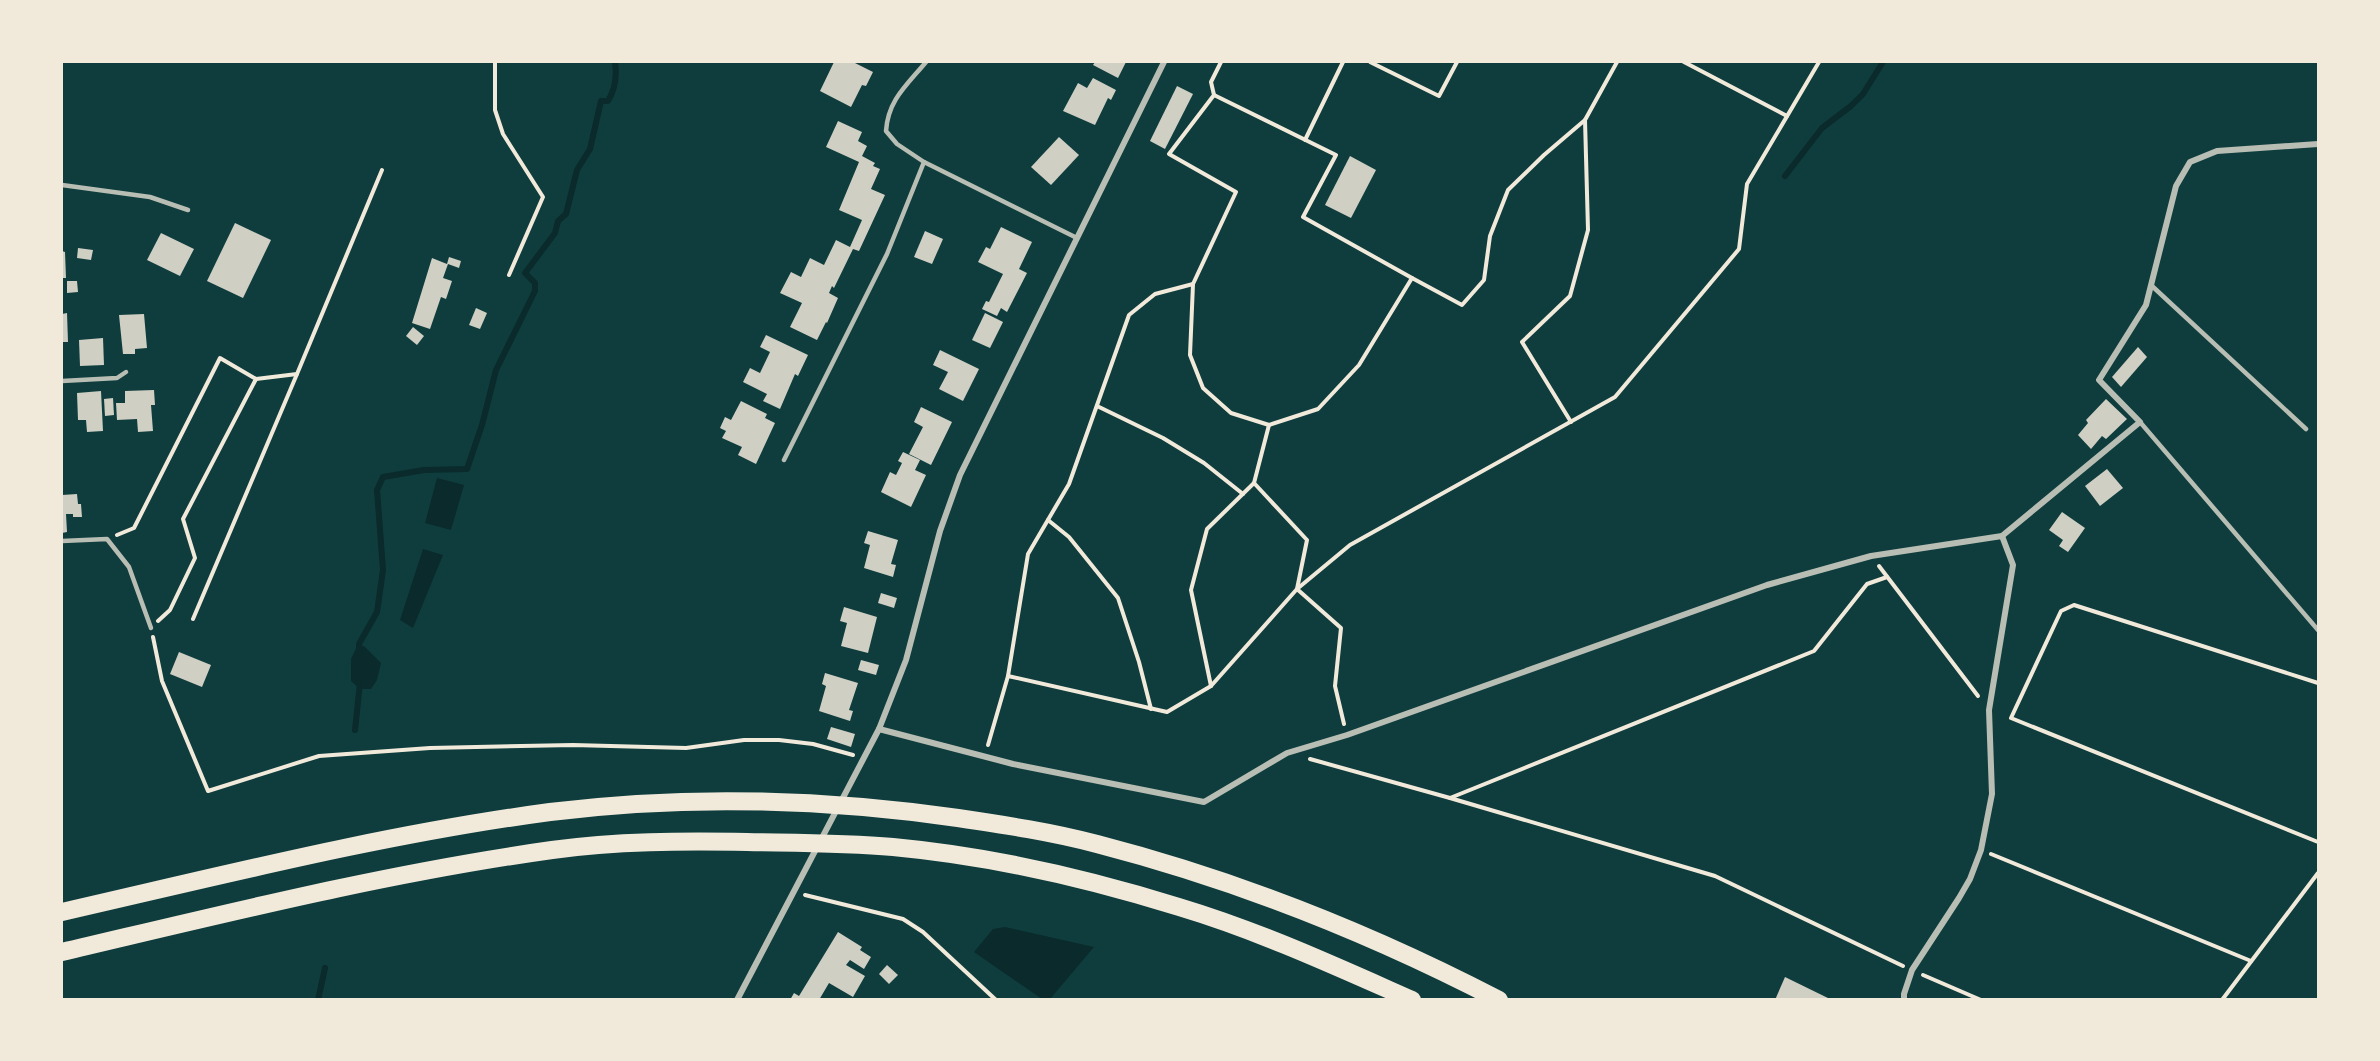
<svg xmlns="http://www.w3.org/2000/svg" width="2380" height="1061" font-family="Jost,sans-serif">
<rect width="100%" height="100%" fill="#0f3d3e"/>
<g fill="#0a2a2b">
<polygon points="437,478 464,485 451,530 425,523"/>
<polygon points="423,549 443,555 413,628 400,620"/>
<polygon points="358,644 365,647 381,663 377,680 371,689 360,689 351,681 351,659"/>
<polygon points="1005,927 1094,947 1050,999 1042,999 974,952 993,929"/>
</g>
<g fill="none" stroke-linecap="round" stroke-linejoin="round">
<g stroke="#0a2a2b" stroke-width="6">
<polyline points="1785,176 1822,128 1851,106 1863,94 1883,62"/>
<path d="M359,652V644L377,612L383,570L377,490L383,477L424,470L467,469L482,425L496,370L535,291V283L525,273L555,233L558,221L566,214L577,170L590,149L601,101H608C616,88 617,76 615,62"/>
<polyline points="355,730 360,683"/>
<polyline points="318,1000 325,968"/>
</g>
</g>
<g fill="#cfcfc3">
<polygon points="834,62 853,62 873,72 866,86 862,85 851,107 820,91"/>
<polygon points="1095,62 1126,62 1118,78 1093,65"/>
<polygon points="1093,78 1116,90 1111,100 1108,98 1095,125 1063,111 1078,83 1087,88"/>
<polygon points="1177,86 1193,94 1165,149 1150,141"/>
<polygon points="838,121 862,132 858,141 867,146 862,156 875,163 873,166 880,169 871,189 885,195 859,251 853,249 834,288 832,286 829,293 838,298 827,323 826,322 817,340 790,327 802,303 780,293 791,272 801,277 810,258 824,265 836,240 850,247 862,220 839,210 859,162 826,147"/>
<polygon points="1059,137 1079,155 1051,185 1031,167"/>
<polygon points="1350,156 1376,170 1351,218 1325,205"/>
<polygon points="235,223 271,240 243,298 207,281"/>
<polygon points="1001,227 1032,242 1019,269 1027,273 1007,312 1001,308 997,316 982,309 986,301 989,302 1003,274 978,262 986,247 990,249"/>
<polygon points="925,231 943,239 932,264 914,257"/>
<polygon points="161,233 194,249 180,276 147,260"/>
<polygon points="78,248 93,250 91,260 77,258"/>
<polygon points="62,251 65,252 66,278 62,278"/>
<polygon points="449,257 461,261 459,268 448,264 443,278 452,281 446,299 441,297 430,329 412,323 432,258 447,264"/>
<polygon points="67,281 77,281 78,292 67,293"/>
<polygon points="476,308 487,313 480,329 469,325"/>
<polygon points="67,313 68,342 62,342 62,314"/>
<polygon points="985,313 1003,322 990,348 972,340"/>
<polygon points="144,314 147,348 135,349 135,354 123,354 119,315"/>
<polygon points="413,327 424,336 417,345 406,336"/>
<polygon points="766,335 808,355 798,376 795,374 780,409 763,401 767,394 743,382 750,368 760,373 770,352 760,347"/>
<polygon points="103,338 104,365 80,366 79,340"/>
<polygon points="2138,347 2147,357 2121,387 2112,377"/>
<polygon points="940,350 979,369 963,401 939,389 948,372 933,365"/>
<polygon points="154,390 155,405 151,405 153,431 138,432 137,419 117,420 116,403 125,403 125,391"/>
<polygon points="101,391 103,431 87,432 86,420 78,420 77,393"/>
<polygon points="113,398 114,415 105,416 104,399"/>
<polygon points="2106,399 2127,419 2106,439 2102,436 2091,449 2078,435 2088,423 2086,420"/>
<polygon points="741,401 767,414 765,418 775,423 756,464 738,455 742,447 722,438 726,431 720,428 725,417 731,420"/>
<polygon points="921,407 952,422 931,465 909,454 923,427 914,422"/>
<polygon points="903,452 920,460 915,470 926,475 911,507 881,492 890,472 896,475 902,463 898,461"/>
<polygon points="2107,469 2123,488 2100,506 2085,486"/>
<polygon points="77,494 78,504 81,504 82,517 73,517 73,514 66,514 67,532 62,533 62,495"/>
<polygon points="2062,512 2085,528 2068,552 2059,546 2063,540 2049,530"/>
<polygon points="868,531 898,540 891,564 896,565 893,577 864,568 870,545 864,543"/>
<polygon points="881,593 897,598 894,608 878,603"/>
<polygon points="844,607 877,617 868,653 841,646 847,623 840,621"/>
<polygon points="179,652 211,665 202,687 170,674"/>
<polygon points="861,660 879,665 876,675 858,670"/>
<polygon points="825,673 858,683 849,710 853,711 850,721 819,711 826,686 822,684"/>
<polygon points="831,727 855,734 851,747 827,739"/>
<polygon points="838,932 862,947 860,950 871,957 864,969 850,960 846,965 865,976 853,997 829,983 819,1000 790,1000 794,993 799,996"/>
<polygon points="887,965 898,975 889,984 879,974"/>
<polygon points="1785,977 1832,1000 1775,1000"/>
</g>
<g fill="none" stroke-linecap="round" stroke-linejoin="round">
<g stroke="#f1e9da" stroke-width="4">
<polyline points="495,62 495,110 503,134 543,197 509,275"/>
<polyline points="1221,62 1211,82 1214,95 1169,154 1236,192 1193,284 1155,294 1129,315 1069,484 1028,554 1008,676 1167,712 1211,686 1297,589 1350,545 1615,397 1739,249 1747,184 1819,62"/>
<polyline points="1370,62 1439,96 1457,62"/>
<polyline points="1684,62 1787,116"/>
<polyline points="1214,95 1336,155 1303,217 1412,278"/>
<polyline points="1305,140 1343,62"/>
<polyline points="1193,284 1190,355 1203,388 1231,413 1269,425 1318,409 1359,365 1412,278 1462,305 1484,280 1490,236 1508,190 1544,155 1585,120 1617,62"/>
<polyline points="256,379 297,374 382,170"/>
<polyline points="1097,406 1163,438 1204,463 1243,494"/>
<polyline points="1571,422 1522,342 1570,296 1588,230 1585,120"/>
<polyline points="1254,483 1307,540 1297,589 1341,628 1335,686 1344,724"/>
<polyline points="1048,520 1069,537 1118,598 1139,662 1151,709"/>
<polyline points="117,535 134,528 220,358 256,379 183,519 195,558 170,610 158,621"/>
<polyline points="1879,566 1978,696"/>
<polyline points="193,619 297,374"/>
<polyline points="153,637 162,681 208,791 319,756 430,748 573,745 686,748 744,740 779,740 813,744 853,755"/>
<polyline points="2318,683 2074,605 2061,611 2011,718 2318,842"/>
<polyline points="1211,686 1191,590 1207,529 1254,483 1269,425"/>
<polyline points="988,745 1008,676"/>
<polyline points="1310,759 1450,798 1814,651 1867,584 1887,577"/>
<polyline points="1450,798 1715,876 1903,966"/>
<polyline points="1991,854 2251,961"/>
<polyline points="805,895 903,919 923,932 996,1000"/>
<polyline points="1923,975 1981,1000"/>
<polyline points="2222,1000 2318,873"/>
</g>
<g stroke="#b8beb3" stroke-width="4.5">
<path d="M926,62C907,85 888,100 886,131L897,144L924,162L1077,238"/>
<polyline points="62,185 150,197 188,210"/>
<polyline points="2152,286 2306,429"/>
<polyline points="62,381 117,378 126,372"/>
<polyline points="2140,422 2318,630"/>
<polyline points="784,460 887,254 924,162"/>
<polyline points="62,541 107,539 129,567 151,628"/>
</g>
<g stroke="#b8beb3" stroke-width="6">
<polyline points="879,729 1013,764 1204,802 1287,753 1347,735 1767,585 1871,556 2002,536 2140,422 2099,380 2146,305 2176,186 2190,162 2217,151 2318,144"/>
<polyline points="737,1000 879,729 906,660 940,531 960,475 1164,62"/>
<polyline points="1904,1000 1904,994 1912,970 1959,898 1970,879 1981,850 1992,794 1989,710 2013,565 2002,536"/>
</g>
<g stroke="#f1e9da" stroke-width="18">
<path d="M62,912C224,875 385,834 550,812C685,795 824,799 958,818C1005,825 1052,832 1097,844C1236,880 1372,934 1499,1000"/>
<path d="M62,952C224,914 387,873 552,850C617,841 682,841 747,842C795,843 845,843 893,847C990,856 1086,878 1179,907C1259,931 1335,966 1412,1000"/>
</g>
</g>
<rect width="2380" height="1061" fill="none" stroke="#f1e9da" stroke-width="126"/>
</svg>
